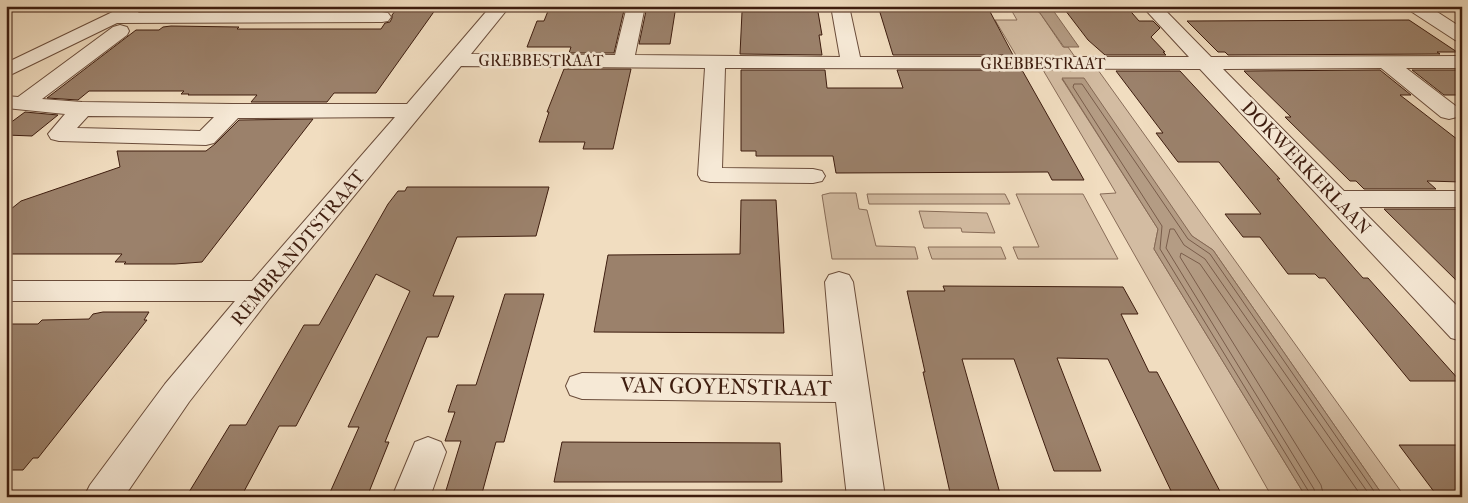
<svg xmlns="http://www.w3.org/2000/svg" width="1468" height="503" font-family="'IM FELL French Canon',serif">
<rect width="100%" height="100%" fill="#f1ddc0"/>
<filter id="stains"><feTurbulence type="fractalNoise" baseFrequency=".004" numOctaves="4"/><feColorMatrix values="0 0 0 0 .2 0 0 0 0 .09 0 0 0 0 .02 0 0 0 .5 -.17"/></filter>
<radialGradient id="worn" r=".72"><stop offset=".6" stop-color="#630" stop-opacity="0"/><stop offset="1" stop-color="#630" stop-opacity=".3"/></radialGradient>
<g fill="#d3bca2" stroke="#886c58">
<polygon points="1009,6 1031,6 1040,13 1063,47 1068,47 1075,57 1017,57 995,20 1017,20"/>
<polygon points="1043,70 1098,70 1405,497 1384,497 1213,250 1192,236 1062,79 1158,229 1154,249 1306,497 1272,497 1100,194 1116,193"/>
<polygon points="830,193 856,193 859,209 867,210 876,246 915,247 918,259 832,259 822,195"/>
<polygon points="867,194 1005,194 1010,204 869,204"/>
<polygon points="1016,194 1083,194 1118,259 1018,259 1013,247 1039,247"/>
<polygon points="919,211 987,213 995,233 962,232 961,228 924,228"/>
<polygon points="928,247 1001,247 1006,259 932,259"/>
</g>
<g fill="#b49c84" stroke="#856955">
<polygon points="1031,6 1050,6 1079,47 1064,47 1040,13"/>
<polygon points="1062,78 1084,78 1192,236 1213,250 1384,497 1306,497 1154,249 1158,229"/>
</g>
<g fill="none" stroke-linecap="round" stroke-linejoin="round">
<g stroke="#795c4a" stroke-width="1">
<polyline points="1310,497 1309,492 1160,249 1162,226 1073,87 1074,84 1082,84 1188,239 1210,254 1378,497"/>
<polyline points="1316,497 1314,489 1166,248 1170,229 1174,229 1184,245 1205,259 1371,497"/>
<polyline points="1324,497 1321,485 1180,257 1181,253 1200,264 1362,497"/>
</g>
</g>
<g fill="#9b816b" stroke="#3e1d0f">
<polygon points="399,6 438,6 376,93 334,93 327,102 251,102 257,95 188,95 189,94 181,94 184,91 89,91 78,100 47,98 136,30 159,30 163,27 171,26 239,27 237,29 381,29 385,23 390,22 392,18 392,15"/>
<polygon points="550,6 625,6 614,53 569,53 571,47 527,47 537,21 544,21"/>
<polygon points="647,6 676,6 670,44 639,44"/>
<polygon points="878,6 987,6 1013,55 893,55"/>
<polygon points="1062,6 1126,6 1139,21 1153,21 1160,28 1151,37 1165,52 1163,52 1166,55 1105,55 1088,40"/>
<polygon points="742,12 818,12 822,35 819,35 822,55 740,54"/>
<polygon points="1409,20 1457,52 1437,52 1440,54 1228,55 1225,52 1218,52 1187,21"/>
<polygon points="564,69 631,69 613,149 583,149 585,142 539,142 549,112 547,112"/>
<polygon points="741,70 825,70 827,88 903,88 897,70 1022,70 1084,180 1052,180 1048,172 836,173 833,156 756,156 756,151 741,151"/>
<polygon points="1380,70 1411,95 1400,95 1462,143 1462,182 1427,181 1436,189 1364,189 1356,181 1350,181 1285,117 1291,117 1244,71"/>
<polygon points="1412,70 1462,70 1462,95 1444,95"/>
<polygon points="1116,71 1180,71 1280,179 1277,179 1355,269 1363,278 1368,278 1460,381 1410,381 1325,278 1319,278 1315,274 1288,274 1260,237 1243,237 1225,214 1261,214 1219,162 1178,162 1156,133 1163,133"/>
<polygon points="25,112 58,115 32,136 6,135 6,126"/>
<polygon points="313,119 202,262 175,264 124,264 126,262 115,262 122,254 6,254 6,213 21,201 120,167 117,151 206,151 215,144 239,120"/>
<polygon points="407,187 549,187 536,236 457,237 433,296 454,296 438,337 427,337 385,442 389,442 367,497 328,497 359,427 348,427 410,291 376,274 296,426 279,426 241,497 186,497 230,425 246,425 304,325 319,325 388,204 398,191 405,191"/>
<polygon points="741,200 776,200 784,333 594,332 608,255 740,254"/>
<polygon points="1384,209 1458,209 1462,212 1462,286"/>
<polygon points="943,286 1123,287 1138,314 1121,314 1149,372 1157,372 1223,497 1174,497 1108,359 1057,358 1101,471 1054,471 1014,359 962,359 1001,497 951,497 923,372 925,372 907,291 945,291"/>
<polygon points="505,294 544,294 504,442 496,442 481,497 444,497 461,441 445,441 455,412 448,412 457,385 476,385"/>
<polygon points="103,312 149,312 144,320 147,320 38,458 33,458 23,470 6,470 6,324 38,324 42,320 89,319 93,314"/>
<polygon points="562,442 780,443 782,482 554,482"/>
<polygon points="1399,445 1462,445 1462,497 1438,497"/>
</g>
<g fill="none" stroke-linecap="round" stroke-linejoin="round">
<g stroke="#6b4d3b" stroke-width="2">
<g id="minor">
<polygon points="125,6 137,6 140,10 138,13 382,12 388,13 391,17 388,21 382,22 117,23 6,77 6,63"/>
<path d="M491,6H510L471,54L615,55L627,6H645L635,55L840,57L831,6H849L860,57H1189L1142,6H1161L1211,57L1462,56V68H1406L1457,107L1460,112L1457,117L1449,119L1441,117L1381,68L1223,69L1344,191H1462V207H1359L1462,311V341L1451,338L1200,69L725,68L722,168L813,169L822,171L825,176L822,181L813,183L710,182L701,180L698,175L705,68L461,66L270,298L189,402L124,497H84L90,485L165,384L235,301H6V281H252L395,117L238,118L214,143L206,145L59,141L51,139L48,134L65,114L6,108V96L18,97L113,27L120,25L127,27L129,31L127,35L42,99L82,102L232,104H407ZM88,116L214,117L200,131L77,128Z"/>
<polygon points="1406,6 1428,6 1462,28 1462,42 1455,40 1409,10"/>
<polygon points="839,272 849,275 853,282 885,497 847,497 836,402 582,399 570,395 566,386 570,377 582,373 833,376 825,282 829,275"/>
<polygon points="428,437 441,442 446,452 430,497 392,497 415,442"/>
</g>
</g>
<use href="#minor" fill="#f6e9d6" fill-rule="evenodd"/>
</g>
<g text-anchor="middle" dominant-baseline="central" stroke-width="5" stroke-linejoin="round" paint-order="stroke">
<g font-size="16" fill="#3e1d0f" stroke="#f6e9d6">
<text x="541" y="60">GREBBESTRAAT</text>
<text x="1043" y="63">GREBBESTRAAT</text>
</g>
<g font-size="19" fill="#3e1d0f" stroke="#f6e9d6">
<text transform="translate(1306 168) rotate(46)">DOKWERKERLAAN</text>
<text transform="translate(298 248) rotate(-50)">REMBRANDTSTRAAT</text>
</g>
<g font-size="22" fill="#3e1d0f" stroke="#f6e9d6">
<text transform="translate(726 387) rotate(1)">VAN GOYENSTRAAT</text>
</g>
</g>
<rect width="1468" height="503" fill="none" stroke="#f1ddc0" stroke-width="25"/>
<rect x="8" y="8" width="1453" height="488" fill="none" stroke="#3e1d0f" stroke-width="2.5"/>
<rect x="12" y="12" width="1443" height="478" fill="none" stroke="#3e1d0f"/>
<rect width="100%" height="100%" filter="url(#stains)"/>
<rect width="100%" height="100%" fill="url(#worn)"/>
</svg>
